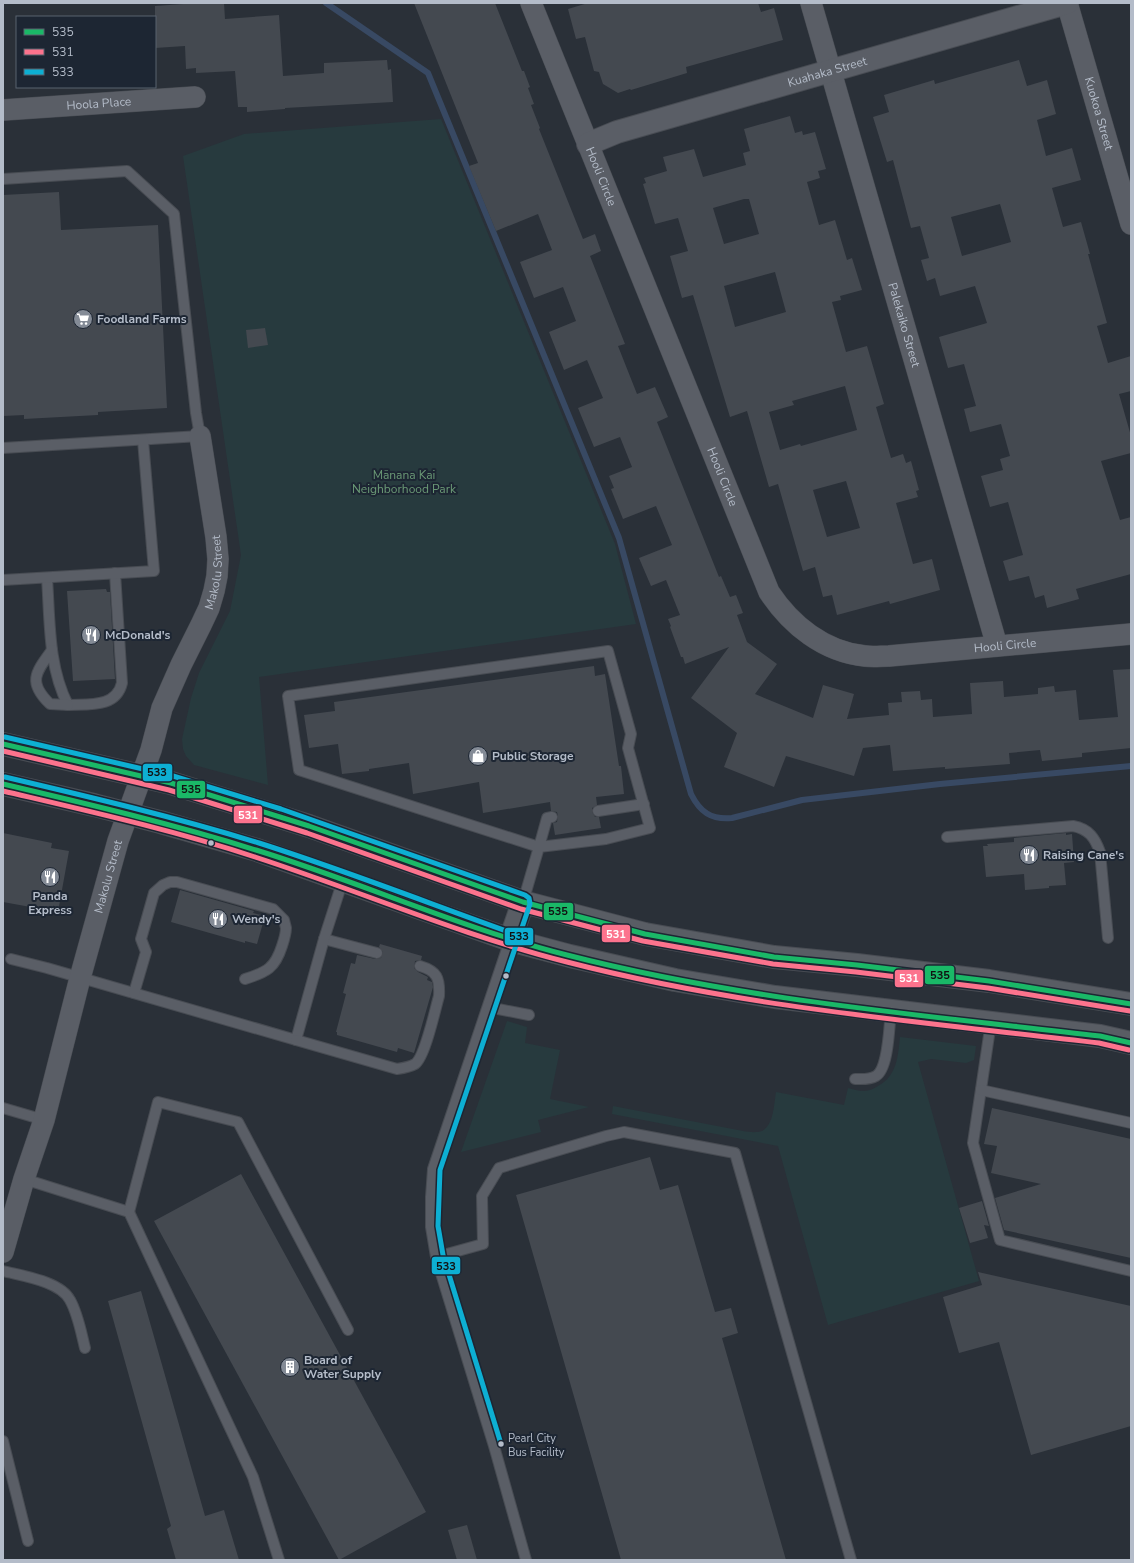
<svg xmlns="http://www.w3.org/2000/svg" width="1134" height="1563" font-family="'Nunito Sans',sans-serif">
<rect width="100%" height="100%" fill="#2a3038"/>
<g fill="#273a3e">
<polygon points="441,119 615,544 636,624 259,677 268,785 194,765 186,756 183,749 182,739 191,698 199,673 230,611 241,555 183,156 244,134"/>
<polygon points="507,1021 527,1027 525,1043 560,1050 550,1099 589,1107 538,1120 541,1132 461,1152"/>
<path d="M900,1037L976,1046L974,1060L966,1063L931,1059L918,1062L979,1281L828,1325L778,1146L612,1114L613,1106L743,1131C749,1132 756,1133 762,1131C774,1125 774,1103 776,1092L844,1105L848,1088C853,1089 858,1091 863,1091C868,1091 874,1089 878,1086C897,1076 898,1056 900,1037Z"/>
</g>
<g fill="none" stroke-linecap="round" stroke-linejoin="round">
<path stroke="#384963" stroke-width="6" d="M326,3L428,73L619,538L691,794C700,812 711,820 732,818L802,800L940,784L1131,766"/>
</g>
<g fill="#444950" fill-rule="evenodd">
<polygon points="197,3 224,3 225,19 279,15 283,76 324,73 324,63 387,60 388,70 391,69 393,102 285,108 285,109 247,112 247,107 238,107 235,71 196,73 196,68 186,69 185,46 155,48 155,6"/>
<polygon points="414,3 495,3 522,71 524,71 530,87 528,88 534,104 531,105 540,128 539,129 583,239 595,234 601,251 590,256 625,344 618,346 637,394 655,387 668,417 657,422 719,577 721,576 730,597 736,595 743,613 737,615 747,642 777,664 755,694 813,718 823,685 854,694 847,719 889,715 888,703 902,702 901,692 920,691 921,700 932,699 933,717 972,714 970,683 1003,681 1004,697 1038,694 1038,688 1054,686 1055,692 1076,690 1079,720 1118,717 1113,670 1131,669 1131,748 1082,753 1082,757 1042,761 1040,750 1009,753 1010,764 945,769 945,767 893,771 890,745 863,748 854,776 786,756 774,787 724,767 737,733 691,698 729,647 685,664 683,657 681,657 670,627 671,626 668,619 680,615 666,580 651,586 639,558 672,545 656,506 623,519 611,489 614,488 609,476 632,467 620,437 594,447 578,408 603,398 587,360 564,370 549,332 576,321 563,287 534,298 520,262 552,250 538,214 496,231 469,166 478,163"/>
<polygon points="588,3 758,3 761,12 774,8 783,40 686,67 687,73 631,90 630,89 618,93 603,84 599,72 594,71 585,37 576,39 568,9"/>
<path d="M1019,60L1027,86L1047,80L1056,114L1037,120L1046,156L1072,148L1081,180L1052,188L1063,227L1081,222L1090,254H1088L1107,323L1097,326L1108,363L1131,356V391L1119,394L1131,436V453L1101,461L1120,520L1131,517V574L1076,589L1079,599L1047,608L1044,595L1035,598L1029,576L1009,581L1003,561L1023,555L1008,502L990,507L981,476L1003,470L1000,459L1010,456L1001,424L970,432L964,409L976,406L964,364L948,368L939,337L987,323L975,286L940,296L935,278L927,281L921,260L929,258L920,226L911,228L893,160L887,162L873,117L889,112L884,95L934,80L935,84ZM1000,204L1011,242L962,256L951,217Z"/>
<path d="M790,116L795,133L802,131L803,135L815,132L826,169L818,171L820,178L807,182L819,225L835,220L847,260L852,258L862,290L840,296L841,300L832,302L846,352L867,346L884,404L876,407L891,458L903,454L906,463L911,461L919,490L916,491L918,497L896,503L913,564L932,559L940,590L890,604L889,601L837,615L832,595L823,597L815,567L803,571L778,484L769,487L747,411L730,417L693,295L682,298L670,256L688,251L678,218L655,224L643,184L646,183L644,178L667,171L663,157L694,149L703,177L746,165L743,153L750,151L744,129ZM744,199H749L759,234L724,244L713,208ZM775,272L786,312L735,327L724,286ZM845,386L857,430L801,446L800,444L780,450L769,412L794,405L792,401ZM846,481L860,528L827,537L813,490Z"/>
<polygon points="59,192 61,230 158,225 167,408 98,412 98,415 24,419 24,415 3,416 3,195"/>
<polygon points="265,328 268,345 248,348 246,330"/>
<polygon points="106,589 107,592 110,592 115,679 73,681 67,591"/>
<polygon points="594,666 595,676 605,674 619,766 621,766 624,794 596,797 597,805 592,808 592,812 595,817 599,817 601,828 555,835 553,823 557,822 558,816 557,812 551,811 550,802 483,813 479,782 413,794 409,763 369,769 369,771 342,774 338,744 309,748 304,715 335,711 334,702"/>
<polygon points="3,833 52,843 51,848 69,851 58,912 3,902"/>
<polygon points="1066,833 1066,835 1072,834 1074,862 1064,863 1066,885 1049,886 1049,888 1025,890 1024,874 986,877 983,846 988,846 987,844 1014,842 1014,838"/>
<polygon points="180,890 254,911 253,913 265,916 257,944 245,941 245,943 171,922"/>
<polygon points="380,944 422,956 421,960 415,961 414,968 418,972 428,977 427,980 432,982 433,987 414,1053 398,1048 397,1052 337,1035 337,1032 336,1032 346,994 343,993 351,963 355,964 357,955 375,959 381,958 383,952 379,947"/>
<polygon points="992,1108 1131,1139 1131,1258 1004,1230 995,1198 1041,1184 991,1173 997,1146 984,1144"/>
<polygon points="650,1157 660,1190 678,1185 715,1312 731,1308 738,1333 722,1338 786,1560 621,1560 516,1195"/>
<polygon points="241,1174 426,1512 339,1560 154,1221"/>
<polygon points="982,1201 989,1226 984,1225 988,1238 970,1243 959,1208"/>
<polygon points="978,1272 1131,1306 1131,1426 1031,1455 999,1342 959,1353 943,1297 982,1285"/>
<polygon points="141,1291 205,1516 224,1510 239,1560 176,1560 167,1529 171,1526 108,1301"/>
<polygon points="467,1525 477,1560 457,1560 448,1530"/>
</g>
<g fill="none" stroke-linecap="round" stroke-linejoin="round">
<g stroke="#484c53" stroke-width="12">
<g id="service">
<polyline points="3,179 127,171 174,214 196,413 200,436 3,448"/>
<path d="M47,578C50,620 48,666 68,705C89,704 116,708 122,683L115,573"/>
<polyline points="3,580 154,571 143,440"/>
<path d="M52,650C36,672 27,682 50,704L68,705"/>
<polyline points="598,811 644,804"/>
<path d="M947,837L1073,826C1089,829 1095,838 1100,852L1108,938"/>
<polyline points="523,902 539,847 606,839 650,828 628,748 631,734 608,651 288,696 299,770 539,847 547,818 552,817"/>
<polyline points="324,939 377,953"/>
<polyline points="510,940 433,1169 431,1197 431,1227 436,1257 494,1446 526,1560"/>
<polyline points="11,959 47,968 296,1040 324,939 343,880"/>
<path d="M134,993L146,952L141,939L154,893L163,885L170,882H177L273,909L284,920L286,928C286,934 284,940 282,946C275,968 267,972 245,979"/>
<polyline points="488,1007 529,1015"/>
<polyline points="991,1022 973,1143 1000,1240 1131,1271"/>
<path d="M296,1040L397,1069C404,1068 410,1067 415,1064C425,1057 435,1010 439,996C440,978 437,971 420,966"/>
<path d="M855,1079C862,1079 869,1080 876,1076C889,1068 889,1025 891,1011"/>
<polyline points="981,1090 1131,1123"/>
<polyline points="3,1108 44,1120"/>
<polyline points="24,1179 129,1212 253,1477 279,1560"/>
<polyline points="129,1212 158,1102 238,1122 348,1330"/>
<polyline points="436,1257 483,1244 482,1196 499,1168 606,1136 624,1132 735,1153 851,1560"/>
<path d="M3,1271C22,1276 60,1281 70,1300C78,1314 81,1332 85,1348"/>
<polyline points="3,1441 28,1541"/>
</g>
</g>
<g stroke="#484c53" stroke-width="22">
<g id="minor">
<path id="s1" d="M531,3L769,592C791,625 824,652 865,656C873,657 881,656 889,656L1131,634"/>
<path id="s2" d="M811,3L997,646"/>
<path id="s3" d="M1067,3L1131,224"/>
<path id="s4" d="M3,110L195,97"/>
<path id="s5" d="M3,1252L24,1179L44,1120L80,978L118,841L151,750L162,708L181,665L201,625L209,608L214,591L217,576L218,559L216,537L200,436"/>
</g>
</g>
<g stroke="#484c53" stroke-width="24">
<g id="tertiary">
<path id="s6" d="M588,144L617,132L1067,3"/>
</g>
</g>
<g stroke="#484c53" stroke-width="24">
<g id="secondary">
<polyline points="3,744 171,783 309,826 523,902 645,934 774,957 857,965 989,981 1131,1004"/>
<polyline points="3,784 94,805 160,822 257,850 510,940 570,956 675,980 775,997 1100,1036 1131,1043"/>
<polyline points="510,940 523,902"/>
</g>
</g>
<use href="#service" stroke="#5a5e66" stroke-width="10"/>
<use href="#minor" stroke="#5a5e66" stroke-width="21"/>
<use href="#tertiary" stroke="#5a5e66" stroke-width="22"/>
<use href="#secondary" stroke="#595d64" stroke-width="22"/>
<g stroke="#1d2633" stroke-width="8">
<g id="bus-1">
<polyline points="3,744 171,783 309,826 523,902 645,934 774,957 857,965 989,981 1131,1004"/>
<path d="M3,784C88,804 173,824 256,850C360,882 461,928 567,955C742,1000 922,1015 1100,1036L1131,1043"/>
</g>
</g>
<g stroke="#1d2633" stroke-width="8">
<g id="bus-2">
<polyline points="3,751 169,790 307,833 521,909 643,941 773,964 856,972 988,988 1130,1011"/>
<path d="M3,791C88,811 173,830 255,857C360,891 460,935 567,962C741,1007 921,1022 1099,1043L1129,1050"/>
</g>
</g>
<g stroke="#1d2633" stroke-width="8">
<g id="bus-3">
<polyline points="5,737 173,776 281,809 525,895 529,898 530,904 440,1170 438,1226 443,1255 501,1444"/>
<path d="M5,777C90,797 175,817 259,843C344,870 428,903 512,933"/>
</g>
</g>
<use href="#bus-1" stroke="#1ab867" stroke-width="5"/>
<use href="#bus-2" stroke="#fc738d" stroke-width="5"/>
<use href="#bus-3" stroke="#0dafd3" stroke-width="5"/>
</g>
<defs>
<g id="supermarket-disc" transform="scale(1)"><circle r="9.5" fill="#848b96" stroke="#1d2633"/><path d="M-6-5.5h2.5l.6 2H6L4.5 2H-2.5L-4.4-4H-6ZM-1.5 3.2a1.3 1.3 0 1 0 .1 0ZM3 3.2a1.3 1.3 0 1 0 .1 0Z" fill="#fff"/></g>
<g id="restaurant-disc" transform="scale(1)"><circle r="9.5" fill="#848b96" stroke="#1d2633"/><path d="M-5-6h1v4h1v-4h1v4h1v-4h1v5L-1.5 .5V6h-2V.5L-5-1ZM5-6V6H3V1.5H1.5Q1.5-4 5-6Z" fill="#fff"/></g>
<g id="shop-disc" transform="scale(1)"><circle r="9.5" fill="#848b96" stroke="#1d2633"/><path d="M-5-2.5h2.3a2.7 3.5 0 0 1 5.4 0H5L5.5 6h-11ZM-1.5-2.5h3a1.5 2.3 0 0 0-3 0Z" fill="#fff"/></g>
<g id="building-disc" transform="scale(1)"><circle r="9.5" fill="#848b96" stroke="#1d2633"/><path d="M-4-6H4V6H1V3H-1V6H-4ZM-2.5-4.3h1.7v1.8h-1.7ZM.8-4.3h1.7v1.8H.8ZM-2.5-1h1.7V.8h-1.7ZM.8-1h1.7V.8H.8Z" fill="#fff"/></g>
</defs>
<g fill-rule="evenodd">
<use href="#supermarket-disc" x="83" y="319"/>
<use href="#restaurant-disc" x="91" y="635"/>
<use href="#shop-disc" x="478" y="756"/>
<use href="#restaurant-disc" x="1029" y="855"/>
<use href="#restaurant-disc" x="50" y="877"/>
<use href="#restaurant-disc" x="218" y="919"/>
<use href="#building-disc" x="290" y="1367"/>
</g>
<g fill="#b4bcc9" stroke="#1d2633" stroke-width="1.5">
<circle cx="211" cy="843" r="3.5"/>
<circle cx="506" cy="976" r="3.5"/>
<circle cx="501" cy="1444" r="3.5"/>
</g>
<g text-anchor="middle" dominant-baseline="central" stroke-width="4" stroke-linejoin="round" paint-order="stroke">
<g font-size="11" fill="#b4bcc9" stroke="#1d2633" text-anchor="start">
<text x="508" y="1438">Pearl City<tspan x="508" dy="14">Bus Facility</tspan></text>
</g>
<g font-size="12" fill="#b4bcc9" stroke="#1d2633">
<text stroke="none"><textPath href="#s6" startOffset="250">Kuahaka Street</textPath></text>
<text stroke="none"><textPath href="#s4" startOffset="96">Hoola Place</textPath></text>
<text stroke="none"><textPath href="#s3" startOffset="115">Kuokoa Street</textPath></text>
<text stroke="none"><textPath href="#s1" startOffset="187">Hooli Circle</textPath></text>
<text stroke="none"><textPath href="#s2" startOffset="335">Palekaiko Street</textPath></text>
<text stroke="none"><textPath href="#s1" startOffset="511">Hooli Circle</textPath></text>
<text stroke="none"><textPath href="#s5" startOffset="714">Makolu Street</textPath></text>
<text stroke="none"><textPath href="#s1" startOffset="895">Hooli Circle</textPath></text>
<text stroke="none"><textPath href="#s5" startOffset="390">Makolu Street</textPath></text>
</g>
<g font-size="12" font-weight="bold" fill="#b4bcc9" stroke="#1d2633" text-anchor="start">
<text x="97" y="319">Foodland Farms</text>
<text x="105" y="635">McDonald's</text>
<text x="492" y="756">Public Storage</text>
<text x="1043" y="855">Raising Cane's</text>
<text x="50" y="896" text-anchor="middle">Panda<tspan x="50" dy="14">Express</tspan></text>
<text x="232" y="919">Wendy's</text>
<text x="304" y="1360">Board of<tspan x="304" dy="14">Water Supply</tspan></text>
</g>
<g font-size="12" fill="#6b9a76" stroke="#1d2633">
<text x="404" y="475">Mānana Kai<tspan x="404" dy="14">Neighborhood Park</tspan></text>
</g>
</g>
<g stroke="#1d2633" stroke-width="1.5">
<rect x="142" y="763" width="31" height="19" rx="4" fill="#0dafd3"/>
<rect x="176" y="780" width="30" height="19" rx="4" fill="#1ab867"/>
<rect x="233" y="805" width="30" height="19" rx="4" fill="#fc738d"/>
<rect x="543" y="902" width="31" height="19" rx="4" fill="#1ab867"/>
<rect x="601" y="924" width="30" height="19" rx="4" fill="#fc738d"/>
<rect x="504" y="927" width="30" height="19" rx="4" fill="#0dafd3"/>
<rect x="924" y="965" width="31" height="20" rx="4" fill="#1ab867"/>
<rect x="894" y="969" width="30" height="19" rx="4" fill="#fc738d"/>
<rect x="431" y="1256" width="30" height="19" rx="4" fill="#0dafd3"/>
</g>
<g font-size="11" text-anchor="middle" font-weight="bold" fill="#fff">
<text x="248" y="819">531</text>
<text x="616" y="938">531</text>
<text x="909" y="982">531</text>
</g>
<g font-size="11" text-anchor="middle" font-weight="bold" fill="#111">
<text x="157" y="776">533</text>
<text x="191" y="793">535</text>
<text x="558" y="915">535</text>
<text x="519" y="940">533</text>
<text x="940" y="979">535</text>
<text x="446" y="1270">533</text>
</g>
<rect width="1134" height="1563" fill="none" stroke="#b4bcc9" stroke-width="8"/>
<rect x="16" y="16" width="140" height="72" fill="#1d2633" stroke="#59626f"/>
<rect x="24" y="29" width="20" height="6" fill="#1ab867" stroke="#59626f"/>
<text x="52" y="36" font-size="12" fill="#b4bcc9">535</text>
<rect x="24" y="49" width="20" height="6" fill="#fc738d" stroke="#59626f"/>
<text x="52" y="56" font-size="12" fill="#b4bcc9">531</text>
<rect x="24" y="69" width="20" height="6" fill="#0dafd3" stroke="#59626f"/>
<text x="52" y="76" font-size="12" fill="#b4bcc9">533</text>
</svg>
